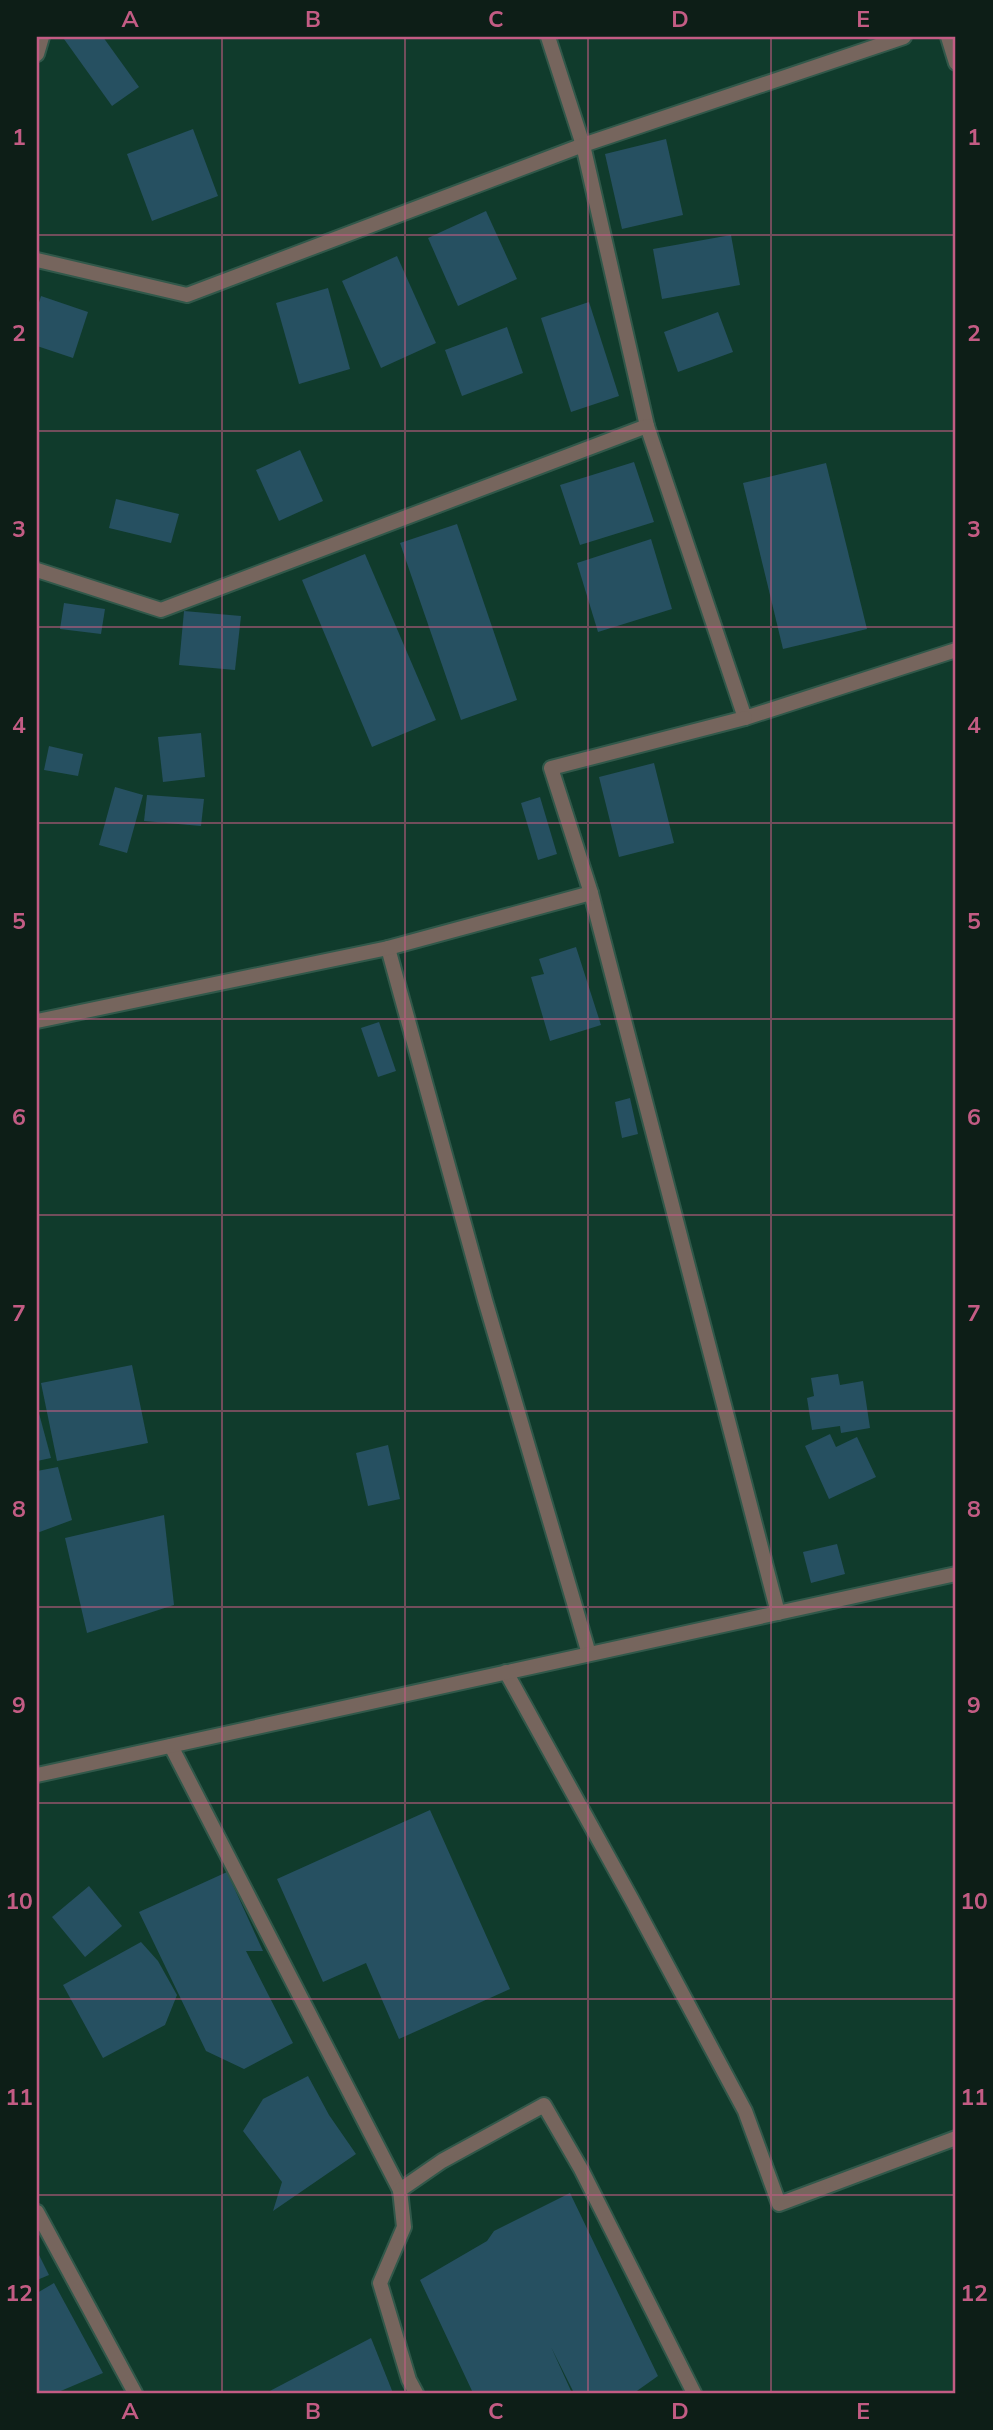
<svg xmlns="http://www.w3.org/2000/svg" width="993" height="2430" font-family="Mulish,sans-serif">
<rect width="100%" height="100%" fill="#103b2c"/>
<g fill="#265061">
<polygon points="67,37 103,37 139,87 112,106 64,39"/>
<polygon points="193,129 218,196 152,221 127,154"/>
<polygon points="666,139 683,215 622,229 605,154"/>
<polygon points="486,211 517,279 458,306 428,238"/>
<polygon points="731,235 740,285 662,299 653,249"/>
<polygon points="397,256 436,343 381,368 342,281"/>
<polygon points="328,288 350,369 299,384 276,303"/>
<polygon points="41,296 88,312 73,358 37,346 37,309"/>
<polygon points="589,302 619,396 571,412 541,318"/>
<polygon points="718,312 733,352 678,372 664,332"/>
<polygon points="507,327 523,373 462,396 445,350"/>
<polygon points="300,450 323,501 279,521 256,470"/>
<polygon points="634,462 654,522 580,545 560,485"/>
<polygon points="826,463 867,629 783,649 743,483"/>
<polygon points="116,499 179,514 171,543 109,528"/>
<polygon points="457,524 517,700 461,720 400,543"/>
<polygon points="651,539 672,609 598,632 577,563"/>
<polygon points="365,554 436,720 372,747 302,580"/>
<polygon points="64,603 105,609 101,634 60,629"/>
<polygon points="184,611 241,616 235,670 179,665"/>
<polygon points="201,733 205,777 163,782 158,737"/>
<polygon points="49,746 83,754 78,776 44,770"/>
<polygon points="654,763 674,843 619,857 599,777"/>
<polygon points="115,787 143,795 127,853 99,845"/>
<polygon points="147,795 204,799 201,826 144,821"/>
<polygon points="540,797 557,854 538,860 521,803"/>
<polygon points="576,947 601,1025 550,1041 531,977 544,974 539,959"/>
<polygon points="379,1022 396,1071 378,1077 361,1028"/>
<polygon points="630,1098 638,1134 622,1138 615,1102"/>
<polygon points="132,1365 148,1443 57,1461 41,1383"/>
<polygon points="838,1374 840,1385 863,1381 870,1428 841,1433 840,1426 812,1430 807,1398 814,1396 811,1378"/>
<polygon points="37,1406 51,1458 37,1461"/>
<polygon points="830,1434 836,1447 857,1437 876,1477 829,1499 805,1446"/>
<polygon points="388,1445 400,1499 368,1506 356,1453"/>
<polygon points="58,1467 72,1520 37,1533 37,1471"/>
<polygon points="164,1515 174,1605 87,1633 65,1538"/>
<polygon points="837,1544 845,1574 811,1583 803,1552"/>
<polygon points="430,1810 510,1989 399,2039 366,1963 323,1982 277,1879"/>
<polygon points="227,1872 263,1951 246,1951 293,2043 244,2069 206,2051 139,1912"/>
<polygon points="89,1886 122,1926 85,1957 52,1917"/>
<polygon points="141,1942 158,1961 177,1995 165,2025 103,2058 63,1985"/>
<polygon points="308,2076 329,2115 356,2154 273,2211 282,2182 243,2131 263,2099"/>
<polygon points="570,2193 658,2376 634,2393 574,2393 551,2347 572,2393 473,2393 420,2280 487,2241 494,2231"/>
<polygon points="37,2251 49,2275 37,2280"/>
<polygon points="54,2283 103,2373 56,2393 37,2393 37,2293"/>
<polygon points="371,2338 393,2393 266,2393"/>
</g>
<g fill="none" stroke-linecap="round" stroke-linejoin="round">
<g stroke="#31584a" stroke-width="18">
<g id="street">
<polyline points="548,37 583,145 904,37"/>
<polyline points="948,37 956,63"/>
<polyline points="37,54 42,37"/>
<polyline points="37,260 187,295 583,145 647,426 745,718 956,650"/>
<polyline points="37,570 161,610 647,426"/>
<polyline points="745,718 551,768 591,893 778,1613"/>
<polyline points="388,948 485,1300 589,1654"/>
<polyline points="37,1021 388,948 591,893"/>
<polyline points="506,1672 632,1900 745,2111 779,2204 956,2138"/>
<polyline points="171,1746 400,2190"/>
<polyline points="37,1775 956,1574"/>
<polyline points="37,2212 135,2393"/>
<polyline points="416,2393 409,2380 380,2283 404,2227 400,2190 442,2161 544,2105 581,2169 694,2393"/>
</g>
</g>
<use href="#street" stroke="#76655d" stroke-width="14"/>
</g>
<path fill="none" stroke="#c35c84" stroke-width="2" stroke-opacity="0.55" d="M222,37V2393M405,37V2393M588,37V2393M771,37V2393M37,235H956M37,431H956M37,627H956M37,823H956M37,1019H956M37,1215H956M37,1411H956M37,1607H956M37,1803H956M37,1999H956M37,2195H956"/>
<rect width="993" height="2430" fill="none" stroke="#0d1e17" stroke-width="77"/>
<rect x="38" y="38" width="916" height="2354" fill="none" stroke="#c35c84" stroke-width="2.5"/>
<g font-size="23" text-anchor="middle" font-weight="bold" fill="#c35c84">
<text x="130" y="27">A</text>
<text x="313" y="27">B</text>
<text x="496" y="27">C</text>
<text x="680" y="27">D</text>
<text x="863" y="27">E</text>
<text x="19" y="145">1</text>
<text x="974" y="145">1</text>
<text x="19" y="341">2</text>
<text x="974" y="341">2</text>
<text x="19" y="537">3</text>
<text x="974" y="537">3</text>
<text x="19" y="733">4</text>
<text x="974" y="733">4</text>
<text x="19" y="929">5</text>
<text x="974" y="929">5</text>
<text x="19" y="1125">6</text>
<text x="974" y="1125">6</text>
<text x="19" y="1321">7</text>
<text x="974" y="1321">7</text>
<text x="19" y="1517">8</text>
<text x="974" y="1517">8</text>
<text x="19" y="1713">9</text>
<text x="974" y="1713">9</text>
<text x="19" y="1909">10</text>
<text x="974" y="1909">10</text>
<text x="19" y="2105">11</text>
<text x="974" y="2105">11</text>
<text x="19" y="2301">12</text>
<text x="974" y="2301">12</text>
<text x="130" y="2419">A</text>
<text x="313" y="2419">B</text>
<text x="496" y="2419">C</text>
<text x="680" y="2419">D</text>
<text x="863" y="2419">E</text>
</g>
</svg>
